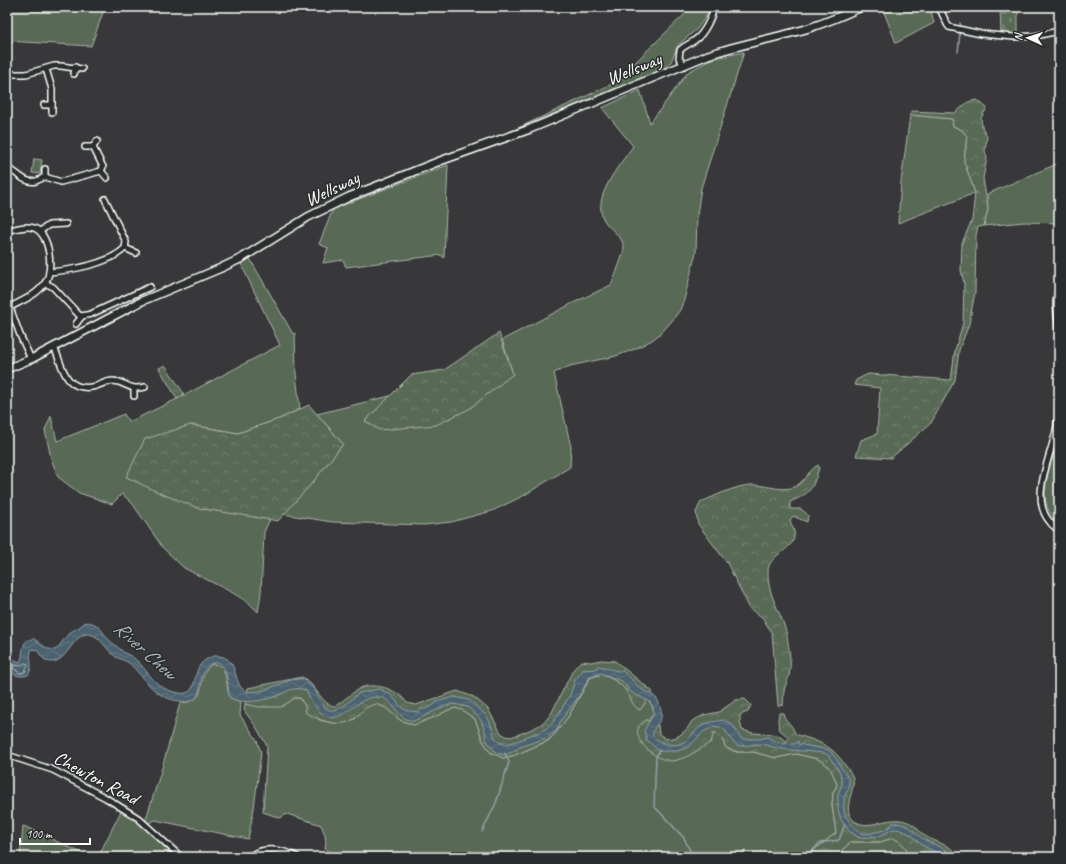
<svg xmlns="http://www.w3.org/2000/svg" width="1066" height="864" font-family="Caveat,sans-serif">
<defs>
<pattern id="forest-crowns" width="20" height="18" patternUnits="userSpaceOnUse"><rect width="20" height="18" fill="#586a54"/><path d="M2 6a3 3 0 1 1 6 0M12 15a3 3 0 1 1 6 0" fill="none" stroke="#71806e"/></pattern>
<pattern id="cemetery-stones" width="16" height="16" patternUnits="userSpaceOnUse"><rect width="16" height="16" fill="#586a54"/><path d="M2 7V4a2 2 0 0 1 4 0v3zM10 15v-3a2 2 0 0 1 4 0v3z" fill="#71806e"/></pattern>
<pattern id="water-waves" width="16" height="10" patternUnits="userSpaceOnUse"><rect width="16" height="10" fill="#4c6270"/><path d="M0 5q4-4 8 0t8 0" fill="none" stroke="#677a85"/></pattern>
</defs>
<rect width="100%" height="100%" fill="#38383b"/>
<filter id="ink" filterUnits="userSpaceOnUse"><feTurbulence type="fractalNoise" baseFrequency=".025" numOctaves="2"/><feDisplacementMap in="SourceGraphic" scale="8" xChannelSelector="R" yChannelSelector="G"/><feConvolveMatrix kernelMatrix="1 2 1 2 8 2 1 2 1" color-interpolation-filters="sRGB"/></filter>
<g filter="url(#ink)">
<g fill="#586a54" stroke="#acb4aa">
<polygon points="11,7 105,7 91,46 7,41 7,20"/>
<polygon points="692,7 710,7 705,18 697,29 678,45 671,62 663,69 516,129 614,83"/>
<polygon points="882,7 936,7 937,8 931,11 934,23 896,43"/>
<path d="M744,52L701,188L697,215L696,252L684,300L680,310L671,322L661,333L652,340L635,349L616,356L570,366L554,373L571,447L570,467L523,496L492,511L451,522L424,525L332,522L283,514L312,483L343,444L317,414L390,396L365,421L513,374L502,340L573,303L611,285C614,278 624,254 624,247C622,236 612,231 606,223C588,201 620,165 633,146L602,108L640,90L650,123L688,72L712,59Z"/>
<polygon points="910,115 953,119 953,126 962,130 967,136 964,161 975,193 898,223 901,182"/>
<polygon points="34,159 42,160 40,174 32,173"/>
<polygon points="1059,163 1059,223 1024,222 984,226 988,209 987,194"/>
<polygon points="448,165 444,258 441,255 346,267 343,260 323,263 328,248 319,244 333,209"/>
<polygon points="249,257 293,334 295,333 296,374 300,409 279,419 238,433 191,425 198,508 270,519 264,532 261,593 258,612 249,603 233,593 184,568 163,548 132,503 122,494 112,504 79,493 58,477 51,458 45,430 51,416 57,441 124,414 129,422 177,399 280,345 241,264"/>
<path d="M1059,436V524C1054,519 1049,513 1047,506C1040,487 1054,455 1059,436Z"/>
<path d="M212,664L219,665C229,673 225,687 230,698L241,702L240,715L257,740L261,753L254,808L248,839L155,820L149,823L145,822L162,768L180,703C212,702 193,679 212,664Z"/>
<path d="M601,674C610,677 622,684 627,692C632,700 632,705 640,710L647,700L651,704L654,712L648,721L646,720L641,744L713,731L721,737L726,748L737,752H753L776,758L796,754L818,759L826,764L831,770L836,781L837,785L833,793L832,805L836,833L805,857H486L470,851L467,857H333L332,856L333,853L325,849C327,840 325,834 321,825L287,814L280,818L263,812L267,746L255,725L245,712L244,709L245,704C260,707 281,707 295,698H300L305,706L319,720L332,723L345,722L355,719L365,707L376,704L386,708L400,720L414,725L437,716L448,710L456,708L462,710L475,719L483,741L490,752L503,758L515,755L548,741L554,735L568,717L590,678Z"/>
<polygon points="121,811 139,822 170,851 168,857 98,857"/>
<polygon points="23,826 26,827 90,857 20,857"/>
<path d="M893,838C902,842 907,847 909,857H843L842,850L851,842H880Z"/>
</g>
<g fill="url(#forest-crowns)" stroke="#acb4aa">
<polygon points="977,100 987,108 981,118 982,127 987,136 985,151 987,158 983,178 988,209 984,226 978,227 976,235 975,292 969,324 959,350 955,380 931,423 891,458 856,456 861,440 877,434 880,388 854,385 856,380 868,374 951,380 955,350 963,323 964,283 961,270 962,243 972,220 975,193 964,161 967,136 962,130 953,126 952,119 910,115 911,111 955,113 968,102"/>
<polygon points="499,333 513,374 469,409 436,425 379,430 365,421 411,375 444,370"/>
<polygon points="165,365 184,394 177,399 159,368"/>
<polygon points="309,405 343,444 312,483 278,521 198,508 162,494 126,477 145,439 191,425 238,433 279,419"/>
<path d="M818,465L819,468C812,490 811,493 790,502V509H801L808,515L807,522L793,516L790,520C791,524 793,528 794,531C798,551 768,552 768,572C767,596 783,614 787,636C789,648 792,664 789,676C788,680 786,683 785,687C783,693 784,700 783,705L778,706L772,633L762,617L750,609L727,563L698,524L696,512L701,502C715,496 735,486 750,485C763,484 778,491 791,488C804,485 807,471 818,465Z"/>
<path d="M601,660L615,661L653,692L640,710C630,705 632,698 626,690C617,680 603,671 590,678L568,717L554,735L547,741L515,755L503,758L490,752L483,741L475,719L462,710L456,708L448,710L437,716L414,725L400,720L386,708L376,704C362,708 366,709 356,717C343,730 319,720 306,713L305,706L300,698H295L281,707H259L245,704L248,688L302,677C316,684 322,706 335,706C342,702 355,690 363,687C379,683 398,690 407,703L416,705L457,691L474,697L488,709L501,733L506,736L511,737L525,732L540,725L547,719L552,712L573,670L581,661L591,662Z"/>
<path d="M745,699L751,705L748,712L740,715V721L742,730L753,733L777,735L786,741L789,738L779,729L778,721L779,713H783C785,722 793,724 795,734C819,742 831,744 845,765C848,769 852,774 853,778C856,792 838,813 858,823C870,828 882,820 894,820C902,819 910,822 916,827C919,830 921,834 925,836C937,843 950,844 958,856L961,857H909C907,847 902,842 893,838L880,842H851L842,850L843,857H805L836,833L832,805L833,793L837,785L836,781L831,770L826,764L818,759L796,754L776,758L753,752H737L726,748L721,737L714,732L711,742C700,749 685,760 671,761C658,761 631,741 639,726C640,724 644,722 646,720L658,725L659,734L666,739L674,738L680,735L687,729L692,721L704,715L719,712L736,700Z"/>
</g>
<polygon fill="url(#cemetery-stones)" stroke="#acb4aa" points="1000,7 1018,7 1018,34 1001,34"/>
<path fill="url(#water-waves)" stroke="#94a1a9" d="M88,622C90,623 94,623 96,625C101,628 104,634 108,639C112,643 118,647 122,651C127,655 133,656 137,661C147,670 154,685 168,690C206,704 186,670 207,659C211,657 214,655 219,656C236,658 234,676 240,686C241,689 244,690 247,692L262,691L294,679L296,680L297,679H303L314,689L325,708C331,711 336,712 341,707L342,708L359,693L379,689L390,694L403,709L409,711L419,712L421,709H425L434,705L436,702L454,697L469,700L486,715L490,722L495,738L499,742L501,743L507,744L523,739L527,736L538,733L549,727L554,721L570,695L575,680L583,670L596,669L598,666C605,667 617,672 622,671C631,677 635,685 643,690C649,694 656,695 659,703C661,707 662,714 661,718C657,728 644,734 661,742C666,744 674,746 679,744C689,742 693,732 700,727C709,721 714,722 723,720L732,724L740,737L742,739H760L767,737L780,743L795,744L798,741V744L829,750L840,764V766L849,779V787L844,798V812L846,817L853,827L861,833L867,834L885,830L894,823C916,825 912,834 927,841C937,846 945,848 954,857H944L922,845L910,834L898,829L890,830L881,836L859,838L849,831L841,820L838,809V794L842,784L840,772L828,755L824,753L781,749L762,744L738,746L733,742L724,729L715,726L703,732L690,746L686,748L677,751H659L647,740L644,731L654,713L653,707L649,701L632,693L622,681L601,673L589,678L581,693L560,722L557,730L546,738L520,747L506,755L498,754L492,748L486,739L485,731L481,720L468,707L454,704L443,707L414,721C410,720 406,720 403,717C394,710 390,697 377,697C355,695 336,737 316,707C312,702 308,697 307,691C303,689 299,688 295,689C289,689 283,694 277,696C267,700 237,706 229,696C228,688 228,655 211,664C207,666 203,672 202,676C199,685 201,692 195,699C190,702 185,702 180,701C156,699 147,681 132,666C128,661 122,660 116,657C109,652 105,645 99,639C74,618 69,670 47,661C42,659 40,654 37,650L32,649C27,657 35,666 28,675C19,678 13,675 7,668V654L12,659L20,662C25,654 19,639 34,639L48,649L56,650L69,633L81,626L84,623Z"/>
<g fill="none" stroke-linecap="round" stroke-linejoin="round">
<polygon stroke="#b7c0c6" stroke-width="1" points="25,663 28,664 25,672 20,673 13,668 14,665 21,666"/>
<g stroke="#94a1a9" stroke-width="1.5">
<polyline points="960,23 961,27"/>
<polyline points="958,52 960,32"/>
<polyline points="660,750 656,756 654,806 684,838 693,857"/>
<polyline points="482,832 496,803 509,762 505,753"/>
<polyline points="806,857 820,843 839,840 845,824"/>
</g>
<g stroke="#fff" stroke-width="8">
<g id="minor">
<polyline points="939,7 947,24 949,27 958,29 981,34 1014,37 1035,36 1059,31"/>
<polyline points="7,11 8,7"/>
<path d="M684,65L679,58L680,50C685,45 690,44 695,40C704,34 712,17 714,7"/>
<polyline points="7,74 26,74 54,66 61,66 82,69"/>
<polyline points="74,74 75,67"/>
<polyline points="44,105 52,105 52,89 46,69"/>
<polyline points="52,112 52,105"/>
<polyline points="93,147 97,141"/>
<path d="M7,169C18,171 23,184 36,181C39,180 42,178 45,177L61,182L101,171L103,167L93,147H85"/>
<polyline points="45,169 45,177"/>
<polyline points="101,171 107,178"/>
<path d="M7,231C15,229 26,225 34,228C50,233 54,271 45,283C37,295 22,301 10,307"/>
<polyline points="40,231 49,225 66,224"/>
<polyline points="125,248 136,253"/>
<path d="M49,272C72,270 109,264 125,248L126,242L105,199"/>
<polyline points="45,283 53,287 79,315 82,316 91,314 150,287"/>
<polyline points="1059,284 1056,303 1059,333"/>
<polyline points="7,299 20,335 31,359"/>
<polyline points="76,324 82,316"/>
<path d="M54,347C63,366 64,391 92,387C99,386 105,381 113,381C127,382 128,391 145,387"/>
<polyline points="134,396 134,389"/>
<path d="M1059,409C1058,420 1057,431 1053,442C1047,465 1031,501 1050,522C1052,525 1056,528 1059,530"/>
<polyline points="7,755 53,770 106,798 138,818 181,857"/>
<path d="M249,857C264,845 283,850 298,857"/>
</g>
</g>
<g stroke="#fff" stroke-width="10">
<path id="secondary" d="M7,369L33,358L142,301L221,268L242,258L308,217L349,197L440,161L530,129L708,55C741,44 776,38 809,28C827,22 844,15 861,7"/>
</g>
<use href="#minor" stroke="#2a2d2e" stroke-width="5"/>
<use href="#secondary" stroke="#2a2d2e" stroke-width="7"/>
</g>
</g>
<g text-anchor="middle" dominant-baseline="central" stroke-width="3" stroke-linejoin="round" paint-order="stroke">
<g font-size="19" fill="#fff" stroke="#2a2d2e">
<text transform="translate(634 69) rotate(-22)">Wellsway</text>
<text transform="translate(332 189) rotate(-25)">Wellsway</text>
<text transform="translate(96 778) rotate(28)">Chewton Road</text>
</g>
<g font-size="20" font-style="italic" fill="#aeb8bf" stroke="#2a2d2e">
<text transform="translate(145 650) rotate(42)">River Chew</text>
</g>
</g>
<rect width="1066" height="864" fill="none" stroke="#2a2d2e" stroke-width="24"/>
<rect x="12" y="12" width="1042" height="840" fill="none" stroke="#fff" stroke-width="1.5" filter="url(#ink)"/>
<g transform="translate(1028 38) rotate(273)" stroke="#2a2d2e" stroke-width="3" paint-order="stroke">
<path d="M0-3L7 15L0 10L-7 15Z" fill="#ffffff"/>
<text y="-6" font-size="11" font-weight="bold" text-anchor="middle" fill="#ffffff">N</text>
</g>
<path d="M20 838v6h70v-6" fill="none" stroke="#ffffff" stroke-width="2"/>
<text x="26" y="838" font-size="12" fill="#ffffff" stroke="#2a2d2e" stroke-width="3" paint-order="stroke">100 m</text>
</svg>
